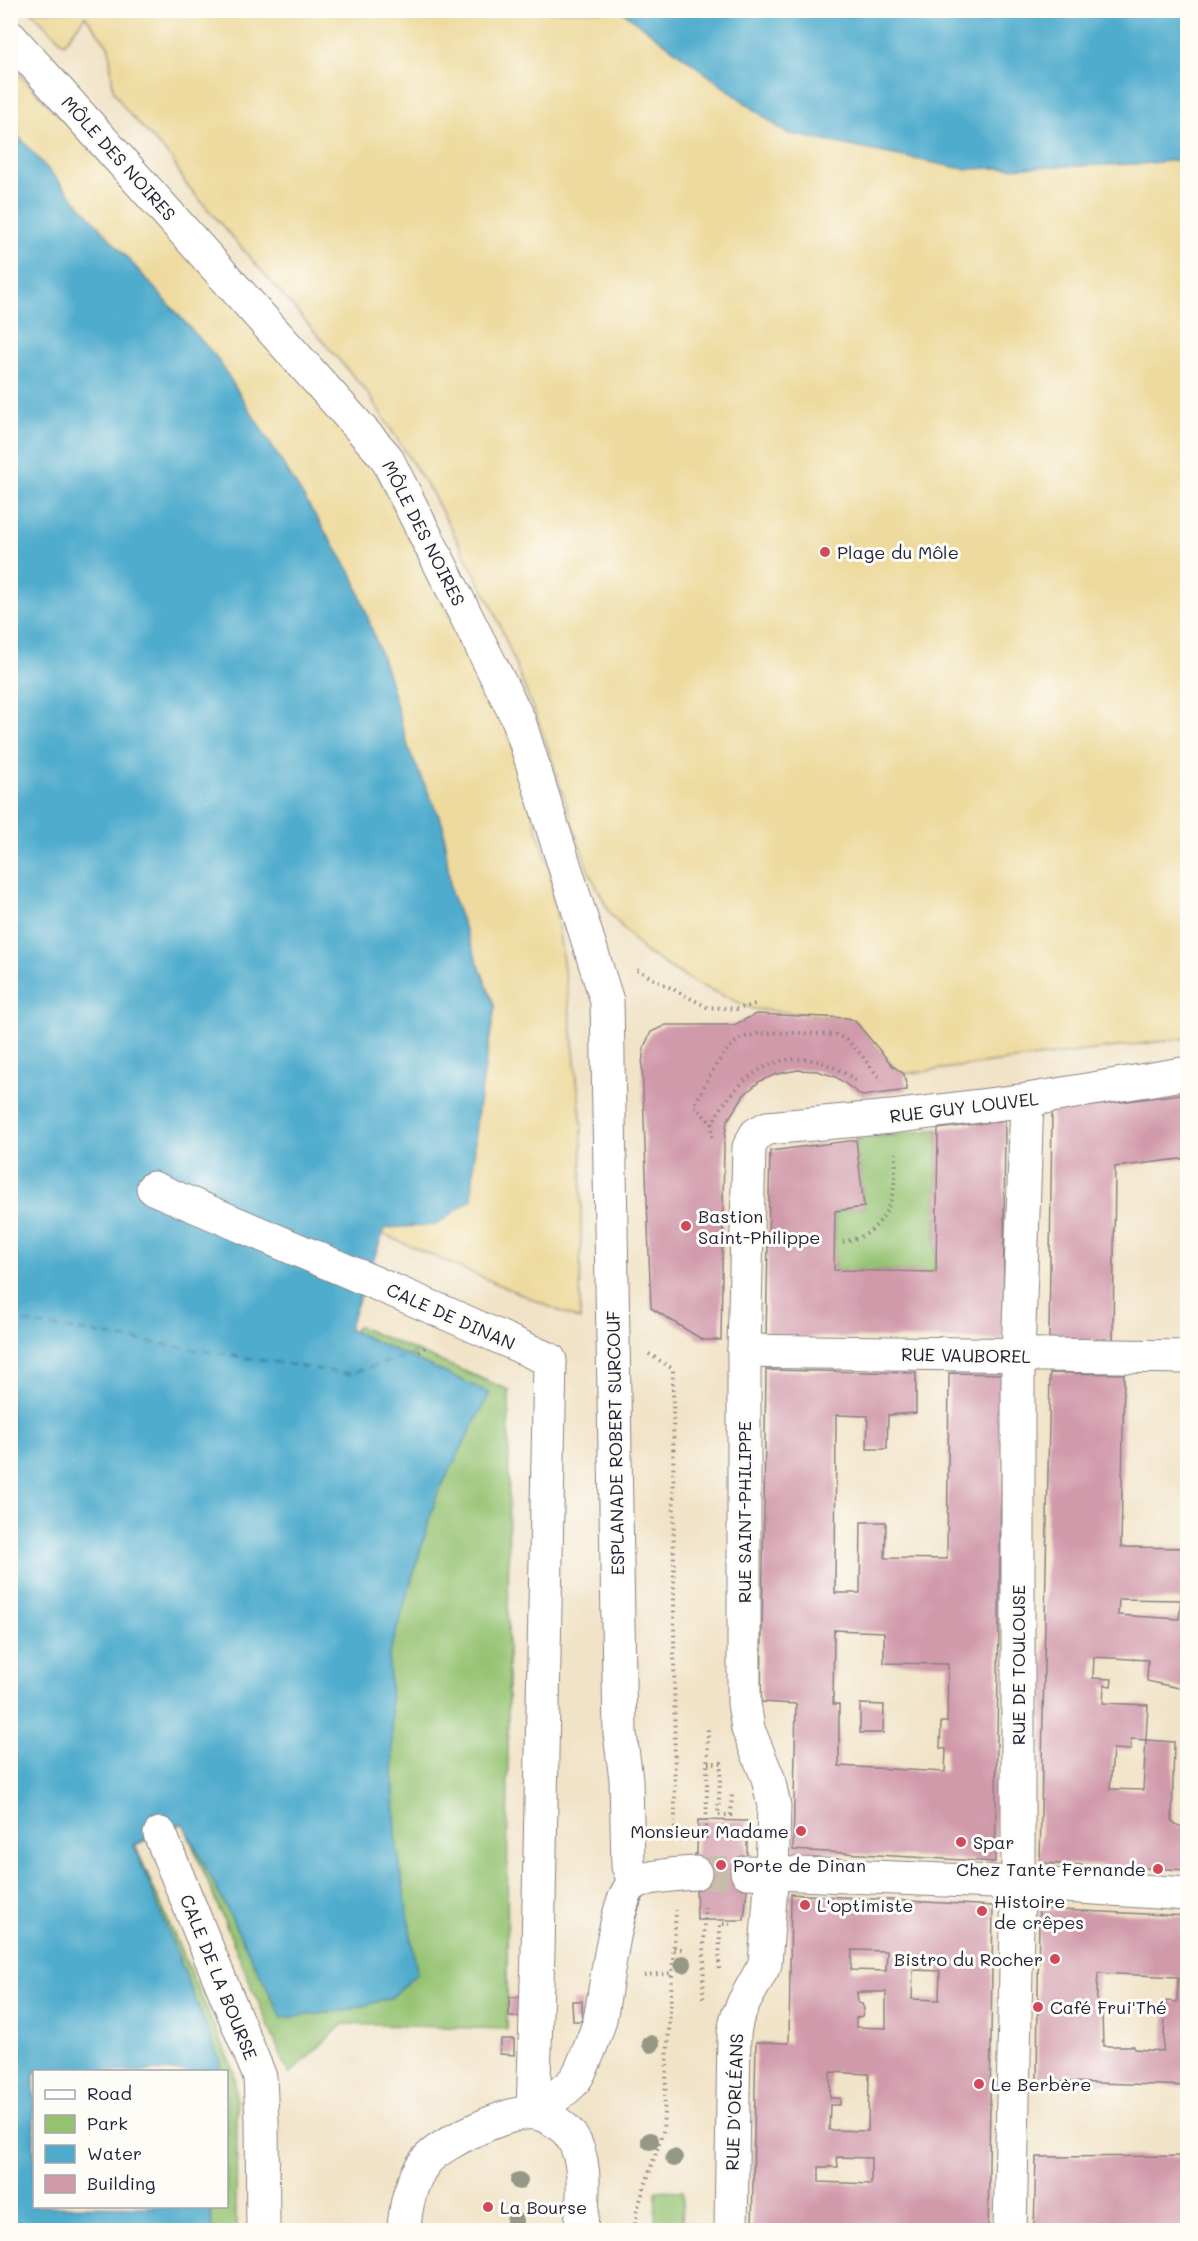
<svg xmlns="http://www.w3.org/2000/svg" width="1198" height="2241" font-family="Mali,sans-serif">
<rect width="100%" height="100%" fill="#fdfcf7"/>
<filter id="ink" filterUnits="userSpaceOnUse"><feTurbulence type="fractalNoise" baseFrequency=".0167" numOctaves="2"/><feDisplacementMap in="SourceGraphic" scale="12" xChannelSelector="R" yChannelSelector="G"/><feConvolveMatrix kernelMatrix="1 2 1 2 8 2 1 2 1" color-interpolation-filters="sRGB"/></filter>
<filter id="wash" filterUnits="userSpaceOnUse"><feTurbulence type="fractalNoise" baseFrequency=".008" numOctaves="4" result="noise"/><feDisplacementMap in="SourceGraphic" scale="24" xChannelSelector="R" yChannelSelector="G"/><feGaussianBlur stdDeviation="1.35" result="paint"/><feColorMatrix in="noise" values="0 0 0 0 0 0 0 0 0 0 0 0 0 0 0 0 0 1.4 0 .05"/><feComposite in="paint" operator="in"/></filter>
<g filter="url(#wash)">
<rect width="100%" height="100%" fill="#f1e3c7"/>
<g fill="#95c372" stroke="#5c7256" stroke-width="1.5">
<polygon points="938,1129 936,1272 834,1270 835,1211 864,1207 856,1140"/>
<polygon points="357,1326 509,1390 507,2029 343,2024 289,2075 183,1823 135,1845 234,2072 237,2111 236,2230 173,2230 172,2207 226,2206 226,2072 176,2071 117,1824 317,1389"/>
<polygon points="656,2190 683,2191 682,2230 655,2230"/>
</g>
<g fill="#eeda9e" stroke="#887e6c" stroke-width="1.5">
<polygon points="31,11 1187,11 1187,1038 904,1074 893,1066 855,1021 848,1018 753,1009 695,983 645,952 611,915 588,870 545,739 493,608 433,495 367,392 186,184 171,158 126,110 113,90 109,47 85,16 64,44"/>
<polygon points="10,64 293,365 370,460 508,731 550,871 568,996 582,1126 580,1320 174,1143 11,1007"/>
</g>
<g fill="#4faccd" stroke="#386784" stroke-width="1.5">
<polygon points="622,11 1187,11 1187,159 1140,164 964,169 786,133"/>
<polygon points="10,127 217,358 354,578 388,675 409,750 443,825 451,893 495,1007 476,1122 472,1199 436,1225 385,1228 348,1329 490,1393 437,1495 389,1656 396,1840 417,1973 391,1998 344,2011 282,2018 183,1823 134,1845 221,2064 219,2071 34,2072 34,2206 211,2207 212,2230 11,2230"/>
</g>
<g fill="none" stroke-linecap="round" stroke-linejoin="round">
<polyline stroke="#36607d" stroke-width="1.5" stroke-dasharray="8 6" stroke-linecap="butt" points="10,1320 349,1374 419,1352"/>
</g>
<g id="blocks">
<g fill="#d19aab" fill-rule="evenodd">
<polygon points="756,1014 848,1018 855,1021 893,1066 904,1074 907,1090 862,1096 836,1077 817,1071 798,1070 777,1074 760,1081 744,1095 727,1121 724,1144 721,1340 703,1340 651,1308 642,1065 644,1047 651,1032 666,1025 734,1025"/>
<polygon points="1188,1093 1188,1158 1115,1167 1113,1341 1049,1340 1052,1111"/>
<polygon points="1005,1120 1003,1340 766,1336 770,1151 856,1140 864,1207 835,1211 834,1270 936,1272 938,1129"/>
<path d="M766,1370L916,1373V1413L888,1415L887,1449H867L868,1416L836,1415L835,1593H860L861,1522H886L885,1558L947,1559L949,1373L1003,1374L995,1862L793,1850L796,1704L761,1702ZM834,1630L884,1632V1663L948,1664L947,1722H941L940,1748L946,1749L945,1772L839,1766V1704H833Z"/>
<path d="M1050,1373L1124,1374L1121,1547L1188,1548V1690L1147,1681L1148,1660L1094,1657L1093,1678L1112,1679L1111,1686L1104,1685L1103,1703L1148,1705L1146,1740L1174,1742L1172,1821L1179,1826L1188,1827V1870L1040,1863ZM1119,1599L1181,1600L1179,1619L1118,1615ZM1131,1739L1146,1740L1143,1790L1110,1789L1113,1749L1131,1750Z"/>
<polygon points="860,1704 884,1705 883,1733 860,1733"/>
<polygon points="698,1820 747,1821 747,1890 744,1920 697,1920 695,1854 697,1854"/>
<path d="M791,1894L993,1906L988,2230H952V2228H944V2230H932V2228L913,2227V2230H752L756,2042L789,2043ZM852,1950L887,1951L886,1971L851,1970ZM913,1970L940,1971L939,2000L912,1999ZM857,1992H886V2028L856,2027V2018L862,2016L864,2009L862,2004L858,2003ZM830,2072L869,2074L868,2131L829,2130L830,2105H840V2098H830ZM837,2157L871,2158V2184L819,2182V2167H838Z"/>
<path d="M1039,1909L1188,1916V2086L1037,2081ZM1098,1973L1178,1977L1177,2002L1166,2001L1163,2051L1134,2049V2046H1103L1102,2012L1096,2009Z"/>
<rect x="509" y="1997" width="18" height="20"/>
<polygon points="572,2001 582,2001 582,2021 573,2021"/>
<polygon points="501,2039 514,2039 514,2055 500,2054"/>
<polygon points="1188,2156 1188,2230 1034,2230 1036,2157"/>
</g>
</g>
</g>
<g filter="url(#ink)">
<use href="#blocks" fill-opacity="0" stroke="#8a8281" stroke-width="1.5"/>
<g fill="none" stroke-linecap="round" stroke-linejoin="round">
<polyline stroke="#c8bcab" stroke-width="33" stroke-dasharray="33 16" stroke-linecap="butt" points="695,1873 747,1872"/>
<g stroke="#8a8281" stroke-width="35">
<g id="minor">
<polyline points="10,37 386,457 519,721 607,1001 620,1734 626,1779 628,1866 635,1883"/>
<polyline points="153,1188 457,1318 550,1360 538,1951 533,2112"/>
<polyline points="744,1351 1188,1357"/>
<polyline points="160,1834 260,2077 262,2121 263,2230"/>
<polyline points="747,1872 1018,1883 1188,1894"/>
<path d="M533,2112C546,2103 562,2094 573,2082C581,2074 597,2031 600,2019C606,1994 615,1893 636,1882C650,1876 680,1874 695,1873"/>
<path d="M404,2230C405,2208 411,2179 426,2161C441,2143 510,2110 533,2113C547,2114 563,2125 571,2136C589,2162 582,2201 581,2230"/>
<polyline points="731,2230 734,2033 737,2018 744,2002 765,1964 772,1872 774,1806 768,1778 748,1729 744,1703 744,1351 749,1147 756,1134 767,1128 891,1117 1027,1100 1188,1073"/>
<polyline points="1010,2230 1018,1883 1018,1356 1027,1100"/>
</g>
</g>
<g stroke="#8a8281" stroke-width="4" stroke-dasharray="1.5 4.5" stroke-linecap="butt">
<polyline points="637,970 707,1007 737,1009 755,1004"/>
<path d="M712,1124C742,1065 799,1035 857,1082"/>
<path d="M712,1137V1124L694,1105C705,1086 719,1052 739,1040C758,1028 811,1034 836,1035C856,1041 866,1065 882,1080"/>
<path d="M843,1242C851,1240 863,1237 869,1232C894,1212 896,1182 896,1153"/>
<polyline points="419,1352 428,1345"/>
<polyline points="649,1354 673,1369 675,1839"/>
<polyline points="708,1763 721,1763 718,1815 731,1815 732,1793"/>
<polyline points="706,1839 708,1727"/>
<polyline points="674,1949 683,1949"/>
<polyline points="719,1969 720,1924 730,1924"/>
<polyline points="644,1975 673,1973"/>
<polyline points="703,1998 705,1907"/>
<polyline points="635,2230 637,2210 663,2131 676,1910"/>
</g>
<use href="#minor" stroke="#fff" stroke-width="33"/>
</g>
<g fill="#959884">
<circle cx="683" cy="1964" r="9"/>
<circle cx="651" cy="2044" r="9"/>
<circle cx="650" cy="2141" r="9"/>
<circle cx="674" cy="2158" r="9"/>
<circle cx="519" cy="2181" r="9"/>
<circle cx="515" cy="2221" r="9"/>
</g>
</g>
<g fill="#d1495b" stroke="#fdfcf7" stroke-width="2">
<circle cx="825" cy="552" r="6"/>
<circle cx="686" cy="1226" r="6"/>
<circle cx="801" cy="1831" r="6"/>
<circle cx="961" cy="1842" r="6"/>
<circle cx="721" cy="1865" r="6"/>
<circle cx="1158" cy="1869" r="6"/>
<circle cx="805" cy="1905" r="6"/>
<circle cx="982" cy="1911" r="6"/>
<circle cx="1055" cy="1959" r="6"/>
<circle cx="1038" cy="2007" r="6"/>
<circle cx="979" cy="2084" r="6"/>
<circle cx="488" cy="2207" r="6"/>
</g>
<g text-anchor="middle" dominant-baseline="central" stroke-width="6" stroke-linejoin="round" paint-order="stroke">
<g font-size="18" fill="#22223b" stroke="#fdfcf7">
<text transform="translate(119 158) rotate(48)">MÔLE DES NOIRES</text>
<text transform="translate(424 533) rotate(63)">MÔLE DES NOIRES</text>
<text transform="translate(964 1107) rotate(-7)">RUE GUY LOUVEL</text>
<text transform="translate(451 1316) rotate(24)">CALE DE DINAN</text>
<text transform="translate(966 1355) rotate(1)">RUE VAUBOREL</text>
<text transform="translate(615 1443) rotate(-91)">ESPLANADE ROBERT SURCOUF</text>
<text transform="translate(744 1512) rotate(-90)">RUE SAINT-PHILIPPE</text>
<text transform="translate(1018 1665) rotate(-90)">RUE DE TOULOUSE</text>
<text transform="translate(219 1977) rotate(68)">CALE DE LA BOURSE</text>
<text transform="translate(734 2102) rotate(-88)">RUE D'ORLÉANS</text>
</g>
<g font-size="18" fill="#22223b" stroke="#fdfcf7" text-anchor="start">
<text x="837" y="552">Plage du Môle</text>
<text x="698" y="1216">Bastion<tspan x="698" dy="21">Saint-Philippe</tspan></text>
<text x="789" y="1831" text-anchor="end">Monsieur Madame</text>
<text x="973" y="1842">Spar</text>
<text x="733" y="1865">Porte de Dinan</text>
<text x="1146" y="1869" text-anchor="end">Chez Tante Fernande</text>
<text x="994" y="1901">Histoire<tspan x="994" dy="21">de crêpes</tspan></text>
<text x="817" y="1905">L'optimiste</text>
<text x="1043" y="1959" text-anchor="end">Bistro du Rocher</text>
<text x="1050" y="2007">Café Frui'Thé</text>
<text x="991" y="2084">Le Berbère</text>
<text x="500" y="2207">La Bourse</text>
</g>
</g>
<rect width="1198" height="2241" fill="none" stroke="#fdfcf7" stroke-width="36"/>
<rect x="33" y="2070" width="195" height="138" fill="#fdfcf7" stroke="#a5a5ac" stroke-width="1.5"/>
<rect x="45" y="2090" width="30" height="9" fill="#ffffff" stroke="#a5a5ac" stroke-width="1.5"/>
<text x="87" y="2100" font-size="18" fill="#22223b">Road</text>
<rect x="45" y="2115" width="30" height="18" fill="#95c372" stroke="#a5a5ac" stroke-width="1.5"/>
<text x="87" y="2130" font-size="18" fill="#22223b">Park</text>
<rect x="45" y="2145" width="30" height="18" fill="#4faccd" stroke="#a5a5ac" stroke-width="1.5"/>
<text x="87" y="2160" font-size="18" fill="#22223b">Water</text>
<rect x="45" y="2175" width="30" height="18" fill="#d19aab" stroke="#a5a5ac" stroke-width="1.5"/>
<text x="87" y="2190" font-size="18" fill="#22223b">Building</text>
</svg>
